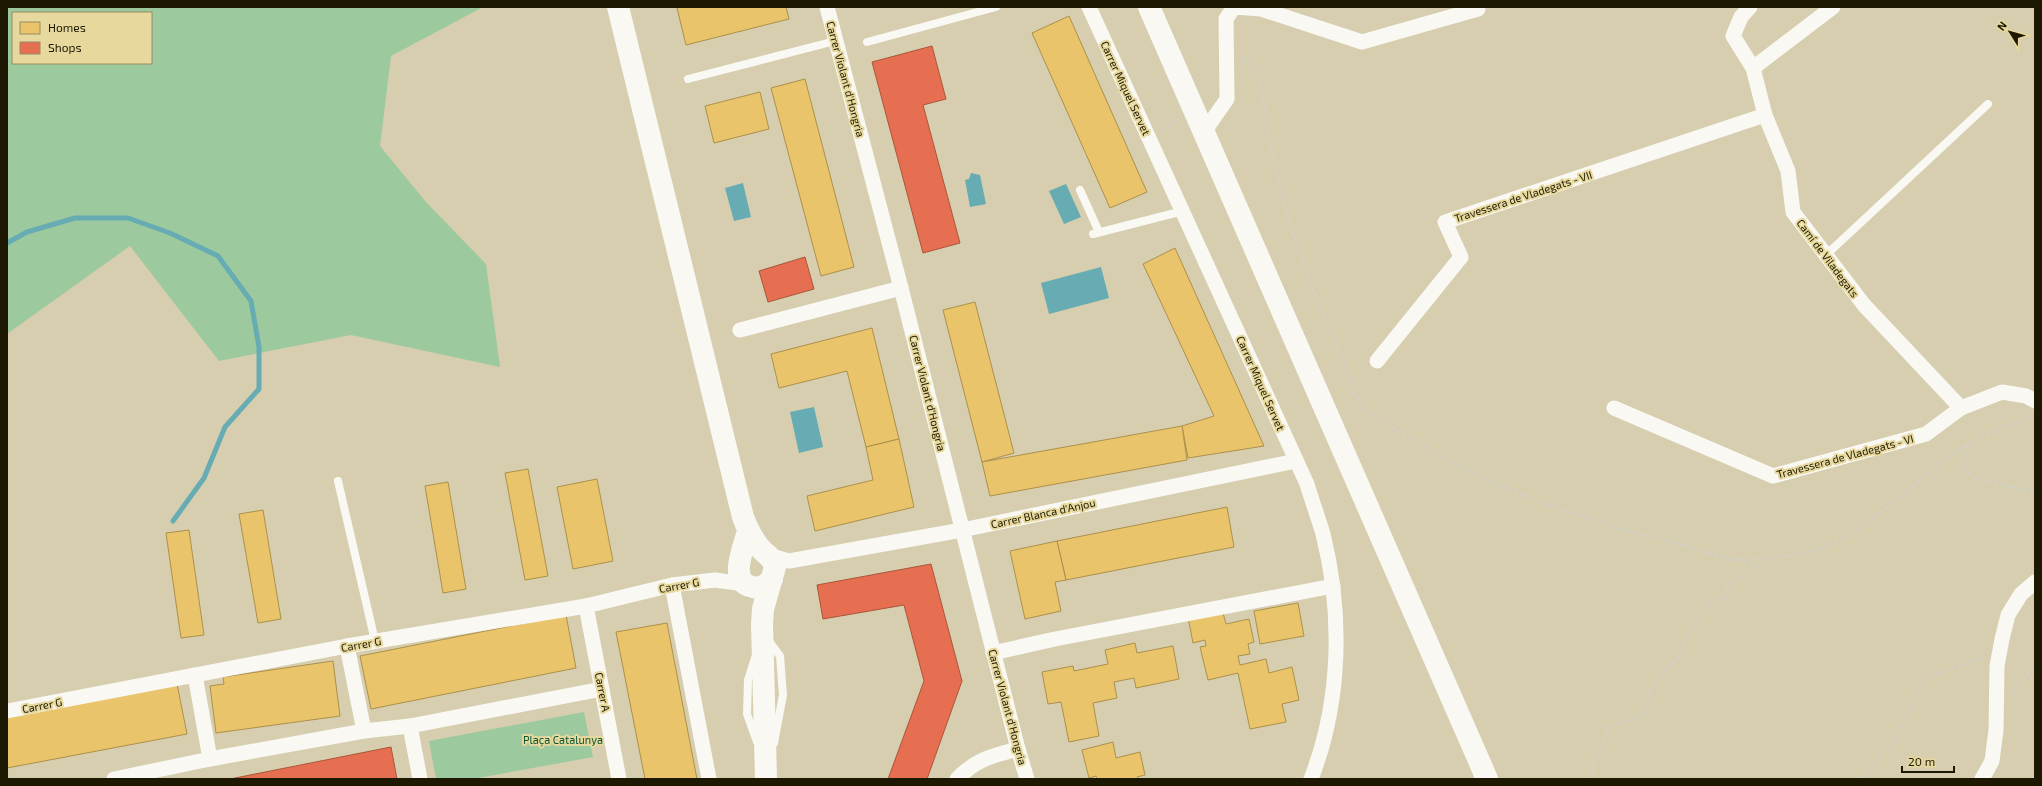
<svg xmlns="http://www.w3.org/2000/svg" width="2042" height="786" font-family="'Exo 2',sans-serif">
<rect width="100%" height="100%" fill="#d6ceaf"/>
<g fill="#9dc99f" fill-rule="evenodd">
<path d="M7,7H483L391,56L380,146L426,202L486,264L500,367L351,335L219,361L130,246L7,334ZM13,13H151V63H13Z"/>
<polygon points="584,712 593,757 473,779 436,779 429,741"/>
</g>
<g fill="#67acb2">
<polygon points="971,173 980,175 986,204 970,207 965,180 969,179"/>
<polygon points="743,183 751,217 734,221 725,188"/>
<polygon points="1066,184 1081,217 1064,224 1049,191"/>
<polygon points="1101,267 1109,298 1049,314 1041,283"/>
<polygon points="814,407 823,447 799,453 790,412"/>
</g>
<g fill="#e9c46a" stroke="#ac904b">
<polygon points="682,7 786,7 789,19 686,45 677,8"/>
<polygon points="1069,16 1147,192 1110,208 1032,33"/>
<polygon points="805,79 854,267 821,276 771,88"/>
<polygon points="760,92 769,129 714,143 705,106"/>
<polygon points="1175,248 1264,446 1188,458 1182,426 1214,416 1143,264"/>
<polygon points="975,302 1014,453 982,462 943,310"/>
<polygon points="872,328 899,439 866,447 847,371 779,388 771,354"/>
<polygon points="1182,426 1187,460 990,496 982,462"/>
<polygon points="899,439 914,507 815,531 807,496 873,480 866,447"/>
<polygon points="528,469 548,576 525,580 505,473"/>
<polygon points="597,479 613,561 573,569 557,487"/>
<polygon points="448,482 466,589 443,593 425,486"/>
<polygon points="1227,507 1234,547 1066,580 1057,541"/>
<polygon points="263,510 281,619 258,623 239,514"/>
<polygon points="189,530 204,635 181,638 166,533"/>
<polygon points="1057,541 1066,580 1055,582 1061,611 1025,619 1010,551"/>
<polygon points="1298,603 1304,636 1260,644 1254,611"/>
<polygon points="1222,609 1226,624 1249,619 1254,642 1248,644 1250,654 1238,656 1240,665 1266,659 1269,673 1292,667 1299,700 1282,704 1286,722 1250,729 1238,673 1208,680 1200,647 1206,646 1205,640 1193,643 1188,617"/>
<polygon points="566,615 576,668 371,709 360,656"/>
<polygon points="667,623 697,779 645,779 616,632"/>
<polygon points="1135,643 1137,653 1173,646 1179,679 1136,688 1134,678 1114,682 1117,698 1093,703 1099,736 1069,742 1061,702 1048,704 1042,672 1073,666 1074,671 1108,664 1105,650"/>
<polygon points="333,661 340,716 216,733 210,686 224,684 223,677"/>
<polygon points="177,684 187,734 7,768 7,716"/>
<polygon points="1113,742 1116,758 1140,752 1145,775 1137,777 1138,779 1097,779 1096,776 1089,778 1082,750"/>
</g>
<g fill="#e76f51" stroke="#aa5539">
<polygon points="932,46 946,99 923,105 960,243 923,253 872,62"/>
<polygon points="805,257 814,289 768,302 759,271"/>
<polygon points="931,564 962,681 927,779 888,779 924,681 904,605 823,619 817,585"/>
<polygon points="391,747 397,779 230,779"/>
</g>
<g fill="none" stroke-linecap="round" stroke-linejoin="round">
<polyline stroke="#67acb2" stroke-width="5" points="7,243 27,232 75,218 128,218 170,233 218,256 251,301 259,347 259,389 225,427 204,478 173,521"/>
<g stroke="#d3d1c6" stroke-width="2.5" stroke-dasharray="3 3" stroke-linecap="butt">
<polyline points="1242,58 1258,69 1268,132 1287,216 1310,283 1344,362 1345,372 1352,382 1350,389 1370,414 1462,468 1488,480 1548,505 1624,530 1680,544 1728,559 1757,564 1728,586 1725,599 1708,601 1686,639 1680,657 1666,668 1650,691 1646,709 1640,717 1613,725 1606,729 1602,751 1593,765 1594,776 1591,779"/>
<polyline points="1162,129 1179,120"/>
<polyline points="1968,446 1961,465 1974,478 2035,492"/>
<path d="M1735,559C1767,558 1800,558 1830,544C1876,523 1911,484 1952,455C1976,438 2003,427 2031,416"/>
<polyline points="2013,694 2035,664"/>
<polyline points="1860,779 1898,735 1924,678 1984,657"/>
</g>
<g stroke="#f9f8f3" stroke-width="8">
<polyline points="867,42 996,7"/>
<polyline points="688,79 835,41"/>
<polyline points="1080,190 1099,232"/>
<polyline points="1093,234 1183,211"/>
<polyline points="1826,255 1988,104"/>
<polyline points="338,481 375,641"/>
<polyline points="768,640 780,656 783,695 774,743"/>
<polyline points="755,658 748,680 747,714 757,742"/>
</g>
<g stroke="#f9f8f3" stroke-width="15">
<polyline points="827,7 901,288 1018,749 1027,779"/>
<path d="M1089,7L1307,484C1312,501 1318,517 1323,534C1343,614 1341,702 1311,779"/>
<polyline points="1750,7 1741,17 1733,36 1753,68 1765,115 1788,171 1793,212 1864,305 1961,408"/>
<polyline points="1753,68 1833,7"/>
<polyline points="1204,132 1227,99 1226,19 1234,7 1261,9 1362,42 1478,9"/>
<polyline points="740,330 901,288"/>
<polyline points="1377,361 1461,257 1445,222 1765,115"/>
<polyline points="1614,408 1773,476 1926,434 1961,408 2002,392 2026,396 2035,401"/>
<polyline points="768,555 789,561 962,530 1296,461"/>
<polyline points="672,585 709,779"/>
<polyline points="586,606 619,779"/>
<polyline points="347,646 364,731"/>
<polyline points="993,653 1055,639 1333,586"/>
<polyline points="195,675 210,759"/>
<polyline points="7,711 347,646 586,606 672,585 715,580 744,584"/>
<polyline points="410,726 420,779"/>
<polyline points="114,779 210,759 364,731 410,726 602,689"/>
<path d="M957,779C976,759 992,756 1018,749"/>
<polyline points="1982,779 1992,761 1996,730 1997,666 2002,639 2008,615 2021,594 2035,582"/>
</g>
<g stroke="#f9f8f3" stroke-width="22">
<path d="M618,7L743,517C748,530 754,543 764,552C770,557 773,560 775,567L763,609L762,624L766,779"/>
<polyline points="1149,7 1487,779"/>
<path d="M748,531C744,547 727,583 753,587C761,589 766,585 772,579"/>
</g>
</g>
<g text-anchor="middle" dominant-baseline="central" stroke-width="4" stroke-linejoin="round" paint-order="stroke">
<g font-size="11" fill="#1d1802" stroke="#e7d99e">
<text transform="translate(846 79) rotate(75)">Carrer Violant d'Hongria</text>
<text transform="translate(1126 88) rotate(65)">Carrer Miquel Servet</text>
<text transform="translate(1523 196) rotate(-18)">Travessera de Vladegats - VII</text>
<text transform="translate(1828 258) rotate(53)">Camí de Viladegats</text>
<text transform="translate(1261 383) rotate(66)">Carrer Miquel Servet</text>
<text transform="translate(928 393) rotate(76)">Carrer Violant d'Hongria</text>
<text transform="translate(1845 456) rotate(-15)">Travessera de Vladegats - VI</text>
<text transform="translate(1043 513) rotate(-12)">Carrer Blanca d'Anjou</text>
<text transform="translate(679 585) rotate(-10)">Carrer G</text>
<text transform="translate(361 644) rotate(-10)">Carrer G</text>
<text transform="translate(603 692) rotate(79)">Carrer A</text>
<text transform="translate(42 705) rotate(-11)">Carrer G</text>
<text transform="translate(1008 707) rotate(75)">Carrer Violant d'Hongria</text>
</g>
<g font-size="11" fill="#0c5733" stroke="#e7d99e">
<text x="563" y="739">Plaça Catalunya</text>
</g>
</g>
<rect width="2042" height="786" fill="none" stroke="#1d1802" stroke-width="16"/>
<rect x="12" y="12" width="140" height="52" fill="#e7d99e" stroke="#968c60"/>
<rect x="20" y="22" width="20" height="12" fill="#e9c46a" stroke="#968c60"/>
<text x="48" y="32" font-size="12" fill="#1d1802">Homes</text>
<rect x="20" y="42" width="20" height="12" fill="#e76f51" stroke="#968c60"/>
<text x="48" y="52" font-size="12" fill="#1d1802">Shops</text>
<g transform="translate(2010 32) rotate(307)" stroke="#e7d99e" stroke-width="3" paint-order="stroke">
<path d="M0-3L7 15L0 10L-7 15Z" fill="#1d1802"/>
<text y="-6" font-size="11" font-weight="bold" text-anchor="middle" fill="#1d1802">N</text>
</g>
<path d="M1902 766v6h52v-6" fill="none" stroke="#1d1802" stroke-width="2"/>
<text x="1908" y="766" font-size="12" fill="#1d1802" stroke="#e7d99e" stroke-width="3" paint-order="stroke">20 m</text>
</svg>
